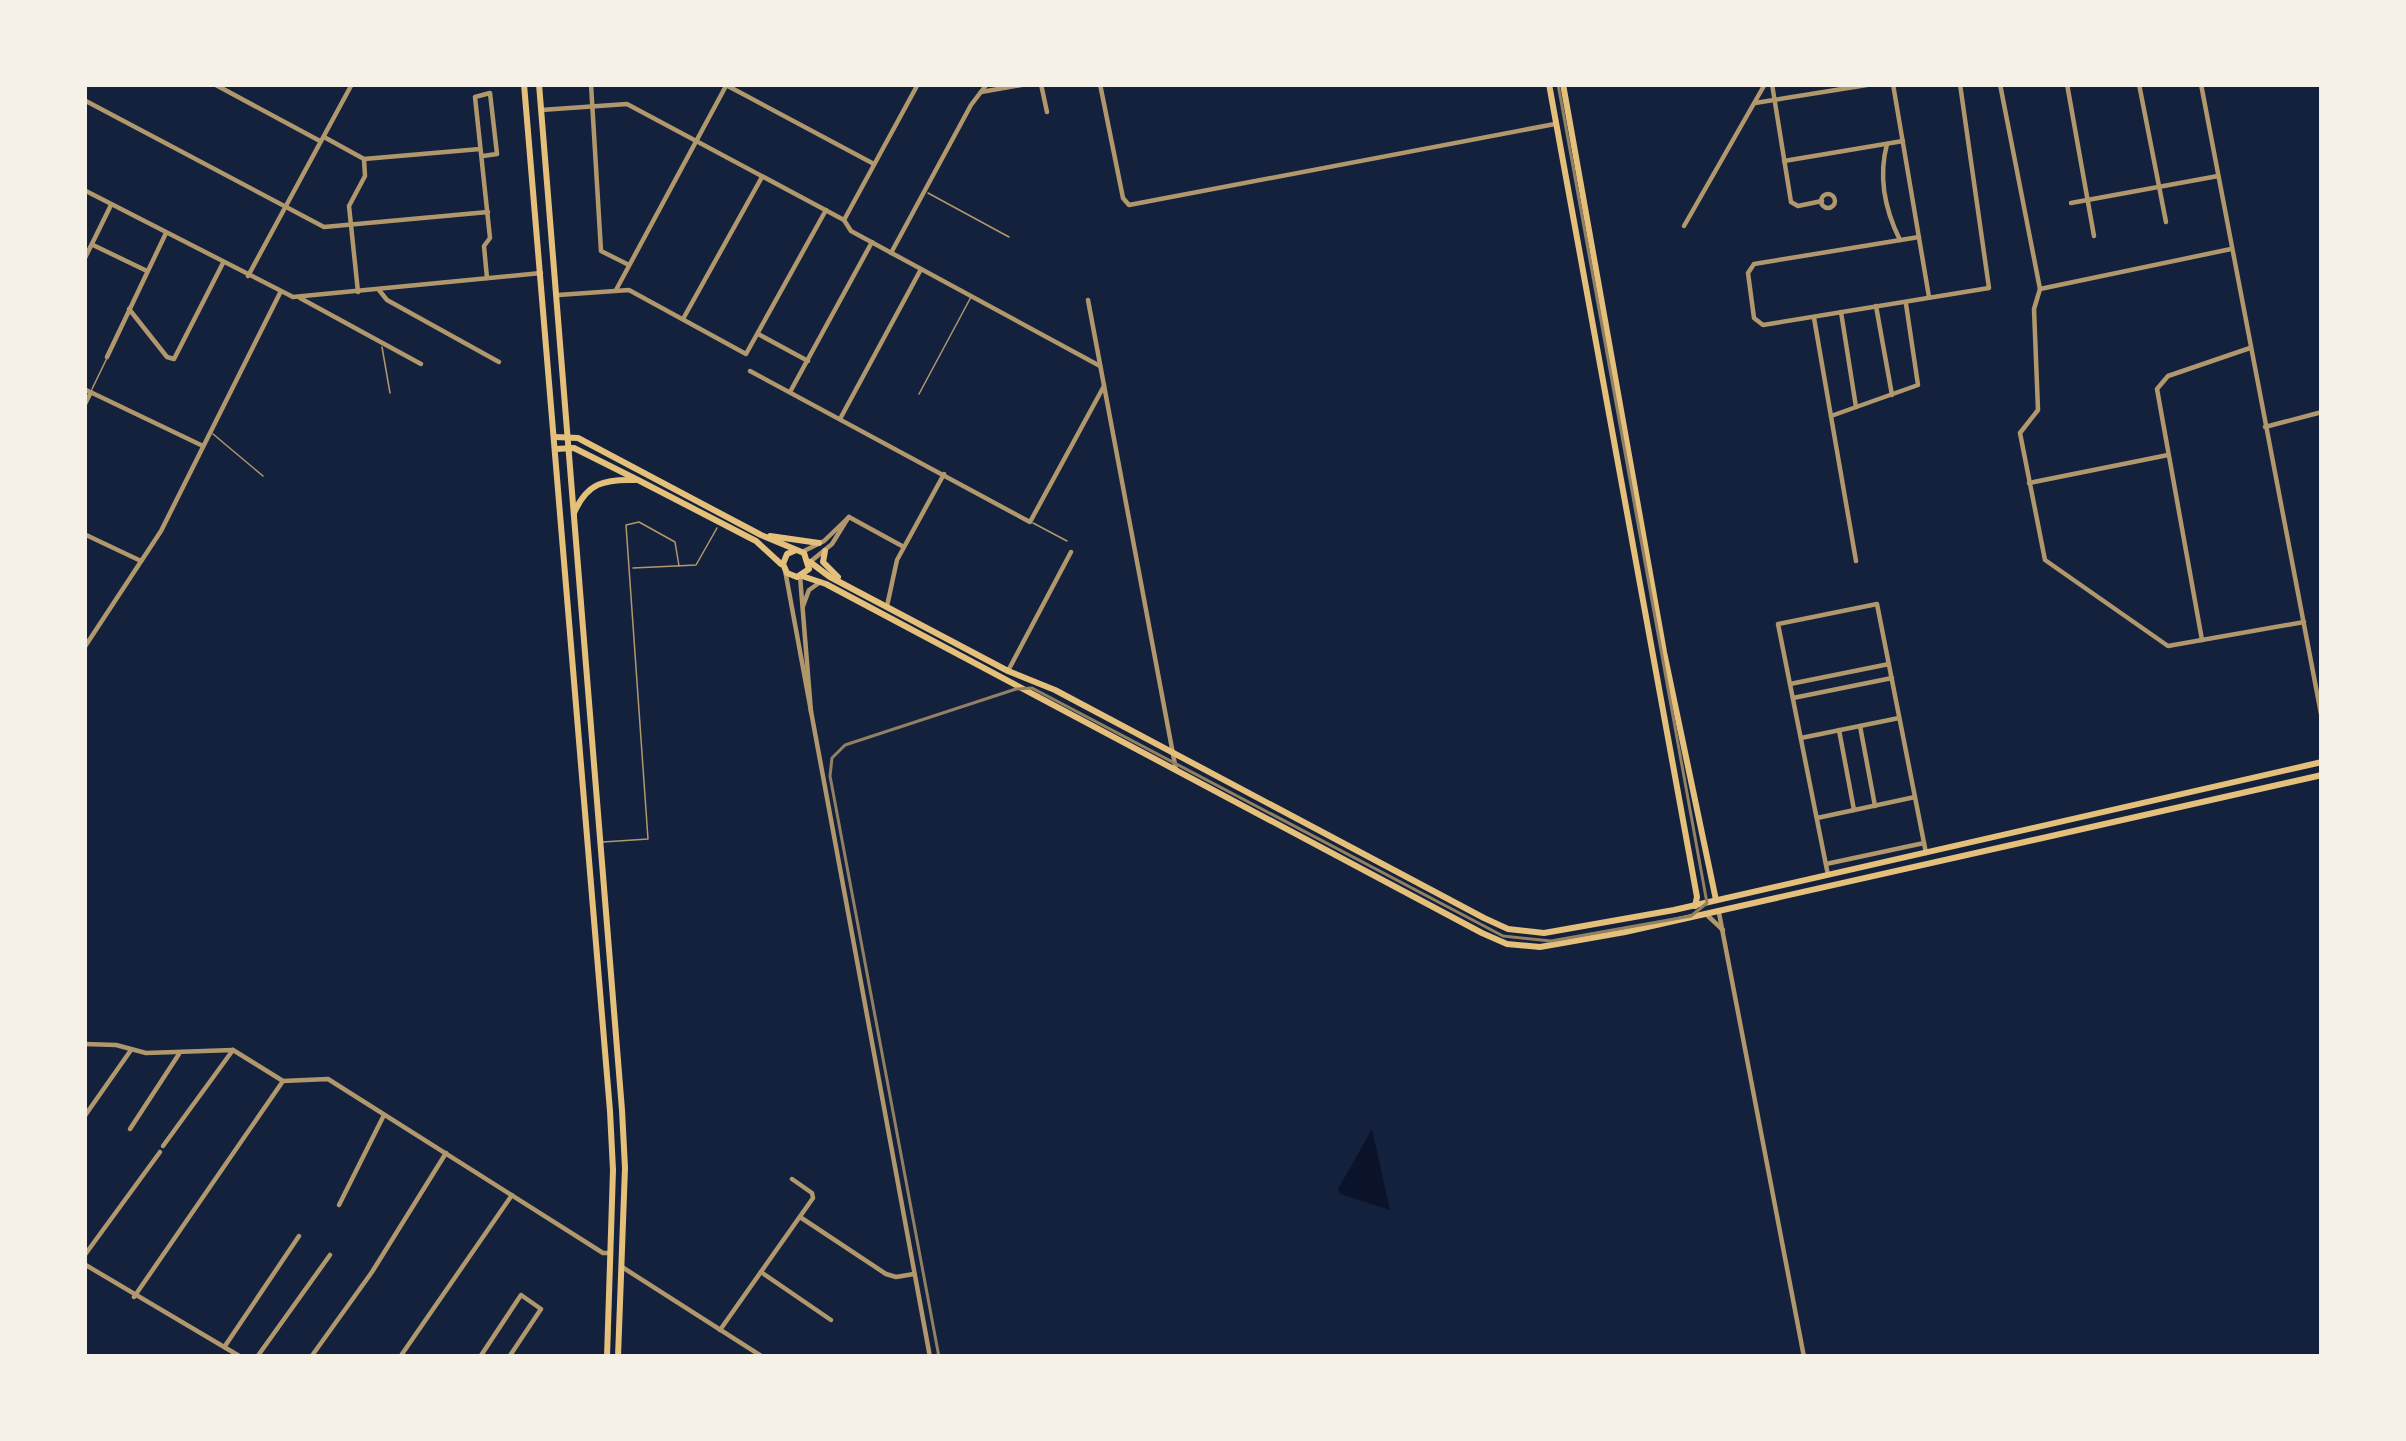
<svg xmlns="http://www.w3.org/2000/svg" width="2406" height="1441" font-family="Lato,sans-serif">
<rect width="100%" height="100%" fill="#14213d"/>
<polygon fill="#0b132b" points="1372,1129 1390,1210 1340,1194 1338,1189"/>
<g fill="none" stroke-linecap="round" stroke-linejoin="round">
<g stroke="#b1986c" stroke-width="1.5">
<polyline points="928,193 1009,237"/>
<polyline points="382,347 390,393"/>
<polyline points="92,389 107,358"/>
<polyline points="919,394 971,297"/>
<polyline points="213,434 263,476"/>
<polyline points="1033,523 1067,541"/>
<polyline points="633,568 696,565 717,528"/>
<polyline points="603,842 648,839 626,525 639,522 675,542 679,566"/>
</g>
<g stroke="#b1986c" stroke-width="4.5">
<polyline points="214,84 320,141"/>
<polyline points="591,84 601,251 629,265"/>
<polyline points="1041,84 1047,112"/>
<polyline points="1100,84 1123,198 1129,205 1555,124"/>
<polyline points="1772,84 1791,202 1798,206 1822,201"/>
<polyline points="1893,84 1929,297"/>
<polyline points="2000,84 2040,289 2034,309 2038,410 2020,433 2045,560 2168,646 2304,622"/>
<polyline points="2067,84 2094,236"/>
<polyline points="2139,84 2166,222"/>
<polyline points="2201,84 2322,719"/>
<polyline points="726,85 874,164"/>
<polyline points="981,92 1027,84"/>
<polyline points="84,100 324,227 488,212"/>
<polyline points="1755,103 1873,84"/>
<polyline points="541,110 627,104 844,220 851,231 1100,366"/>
<polyline points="324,137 364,159 480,149"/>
<path d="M1887,144C1878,178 1885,210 1900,240"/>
<polyline points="483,156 497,154 490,93 475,97 490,238 484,246 487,278"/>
<polyline points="1784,161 1903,141"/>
<circle cx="1828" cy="201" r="7"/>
<polyline points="2071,203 2218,176"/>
<polyline points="844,220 918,84"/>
<polyline points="1684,226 1765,84"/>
<polyline points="1919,237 1754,264 1748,273 1754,318 1763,325 1989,288 1960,84"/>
<polyline points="93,245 147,271"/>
<polyline points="891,253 971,105 987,84"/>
<polyline points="84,260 111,205"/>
<polyline points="2040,289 2231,249"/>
<polyline points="379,290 387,300 499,362"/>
<polyline points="616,290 727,84"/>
<polyline points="358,292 349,206 365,176 364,159"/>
<polyline points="558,295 629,290 746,354 826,210"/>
<polyline points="300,298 421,364"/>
<polyline points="1088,300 1176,770"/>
<polyline points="1876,306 1892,395"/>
<polyline points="129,309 167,357 174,359 223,263"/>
<polyline points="1841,312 1856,407"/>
<polyline points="1814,318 1856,561"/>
<polyline points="683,319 762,177"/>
<polyline points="760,335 808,361"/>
<polyline points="107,357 166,233"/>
<polyline points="750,371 1030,522 1104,386"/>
<polyline points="84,389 203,446"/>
<polyline points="790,392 872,242"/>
<polyline points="84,406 91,392"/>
<polyline points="1831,416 1918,385 1906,304"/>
<polyline points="840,419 920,271"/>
<polyline points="2265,427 2322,412"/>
<polyline points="2029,483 2168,455"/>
<polyline points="849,517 902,546"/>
<polyline points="84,534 141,561"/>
<polyline points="802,552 824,541 849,517"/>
<polyline points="810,562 832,544 848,518"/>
<polyline points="887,606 897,560 944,474"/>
<polyline points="2202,640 2157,389 2168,376 2250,348"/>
<polyline points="84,648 161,531 280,293"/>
<polyline points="1009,669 1071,552"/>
<polyline points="1790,684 1889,664"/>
<polyline points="1793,698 1892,678"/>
<polyline points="1860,726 1875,806"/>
<polyline points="1839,730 1854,810"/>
<polyline points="1801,738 1899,718"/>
<polyline points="1817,818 1915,797"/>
<polyline points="1826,864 1924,843"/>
<polyline points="1828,875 1778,624 1877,604 1926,853"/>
<polyline points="84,1044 116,1045 146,1053 233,1050 283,1081 328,1079 603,1253 611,1253"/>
<polyline points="84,1117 131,1050"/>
<polyline points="130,1129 179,1054"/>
<polyline points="163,1146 233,1050"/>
<polyline points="339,1205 384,1115"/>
<polyline points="800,1217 886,1274 896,1277 914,1274"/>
<polyline points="84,1256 160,1152"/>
<polyline points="84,1264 241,1357"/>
<polyline points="622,1267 763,1357"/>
<polyline points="761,1272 831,1320"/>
<polyline points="134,1297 283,1081"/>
<polyline points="720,1330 813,1198 812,1193 792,1179"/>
<polyline points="225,1346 299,1236"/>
<polyline points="257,1357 330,1255"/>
<polyline points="311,1357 372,1272 446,1153"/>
<polyline points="400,1357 512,1195"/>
<polyline points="480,1357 521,1295 541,1309 509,1357"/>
</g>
<g stroke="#b1986c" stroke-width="4.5">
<polyline points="84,190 293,297 541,273"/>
<polyline points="248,276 352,84"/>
<polyline points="785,570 930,1357"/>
<polyline points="800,576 811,712"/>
<polyline points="803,606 809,590 819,583"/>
<polyline points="1719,913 1804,1357"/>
<polyline points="1708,916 1723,930"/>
</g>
<g stroke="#e5c07b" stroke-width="6">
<polyline points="1549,84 1697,897 1695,906"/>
<polyline points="1563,84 1664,652 1716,900"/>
<polyline points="555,437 578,438 761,535 804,553 809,569 797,577 787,573 783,564 787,554 796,550"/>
<polyline points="556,449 574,448 638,480 756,541 781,564"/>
<path d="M574,513C587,483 604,479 635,480"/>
<polyline points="770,536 819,543"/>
<polyline points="825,551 823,562 838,577"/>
<polyline points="810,562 830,577 1008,671 1055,690 1484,918 1508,929 1544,933 1674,910 2322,762"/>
<polyline points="802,576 826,584 1482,933 1507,944 1540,947 1625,932 2322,775"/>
</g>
<g stroke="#e5c07b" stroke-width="6">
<polyline points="524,84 610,1111 613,1170 607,1357"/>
<polyline points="539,84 622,1110 625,1168 618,1357"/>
</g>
<polyline stroke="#918062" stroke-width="3" points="939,1357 830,776 832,758 845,745 1016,689 1032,688 1503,936 1551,941 1691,916 1707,903 1558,84"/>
</g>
<rect width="2406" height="1441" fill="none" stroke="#f6f1e7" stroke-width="174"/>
</svg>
